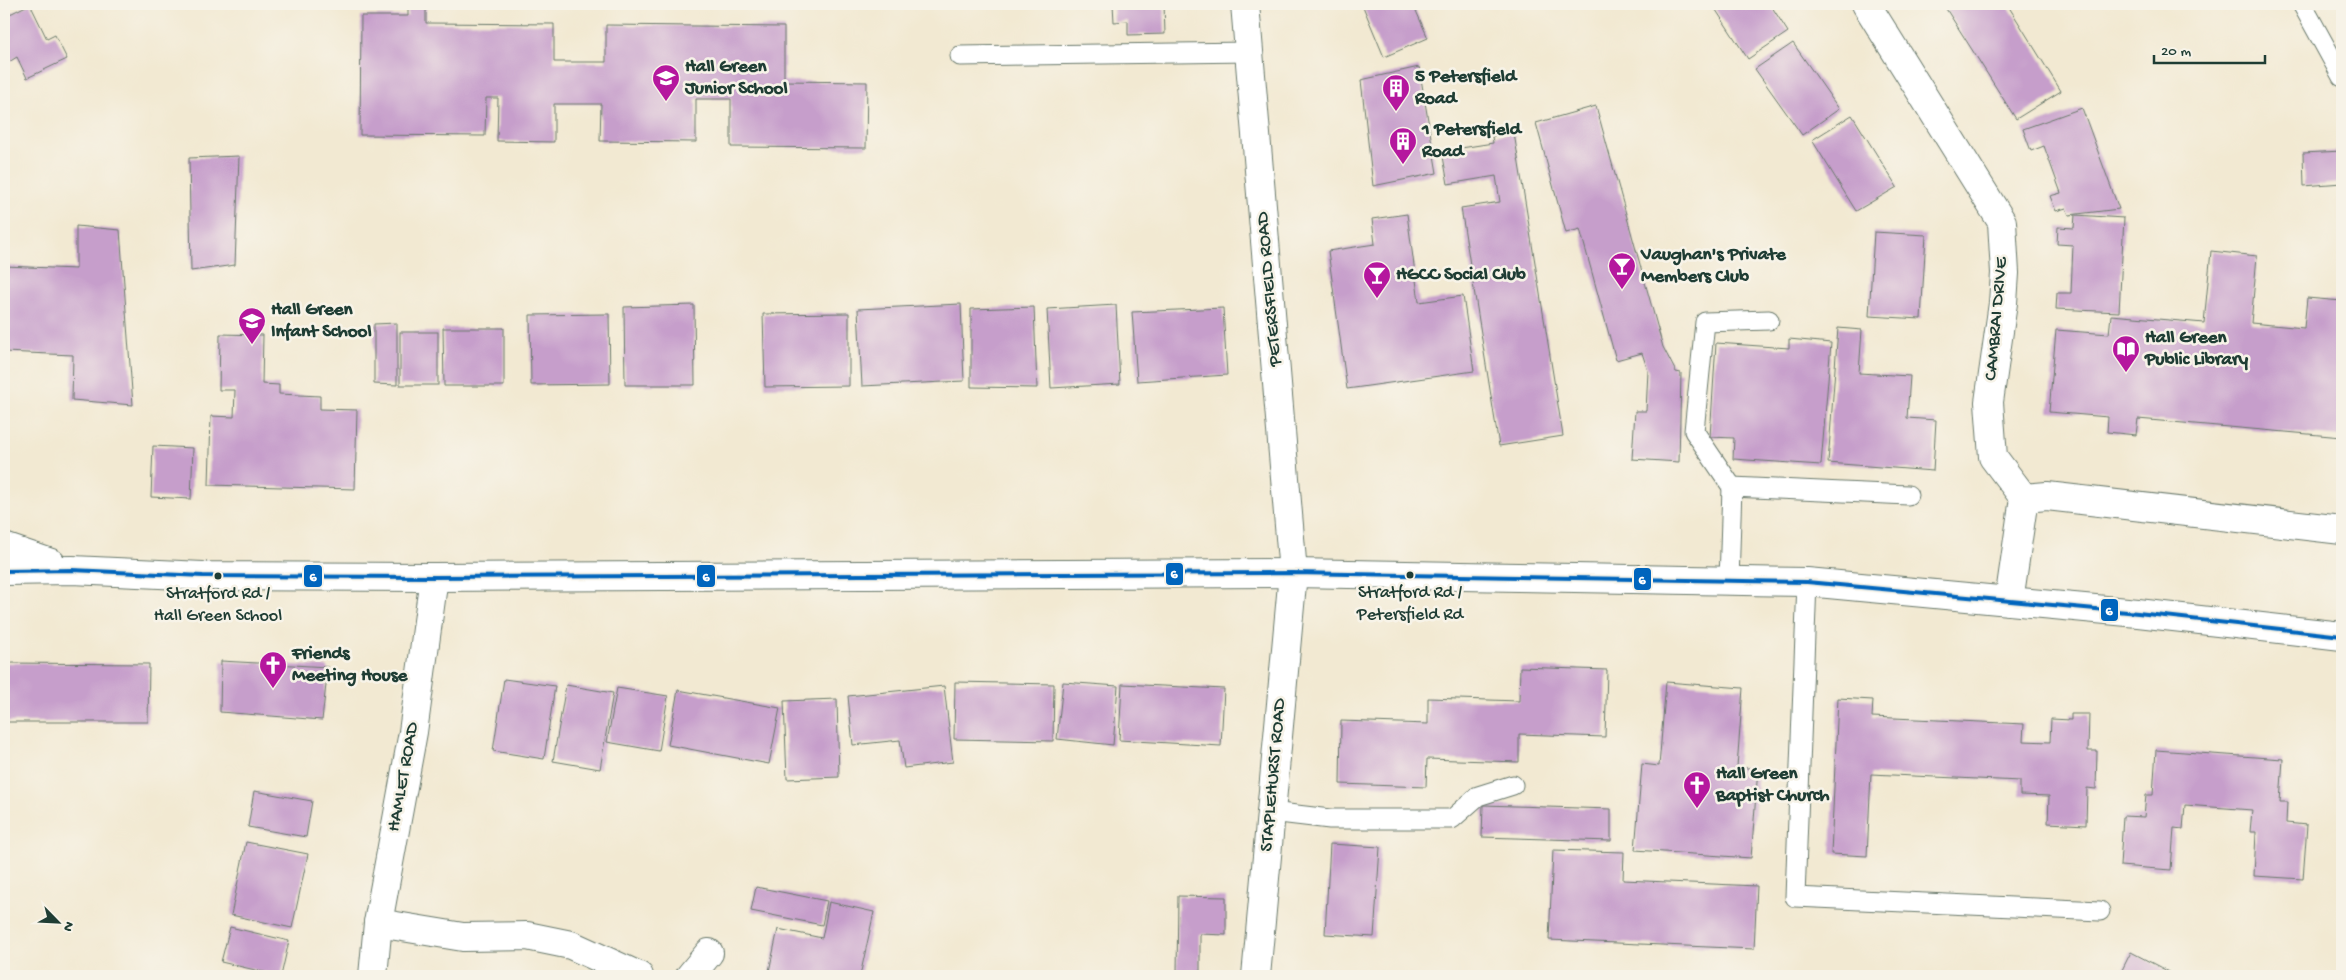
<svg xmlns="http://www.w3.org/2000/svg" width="2346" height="980" font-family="'Gochi Hand',sans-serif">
<rect width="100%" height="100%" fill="#f7f3e8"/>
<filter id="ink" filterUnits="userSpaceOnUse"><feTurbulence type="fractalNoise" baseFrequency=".02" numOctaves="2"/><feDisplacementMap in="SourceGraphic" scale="10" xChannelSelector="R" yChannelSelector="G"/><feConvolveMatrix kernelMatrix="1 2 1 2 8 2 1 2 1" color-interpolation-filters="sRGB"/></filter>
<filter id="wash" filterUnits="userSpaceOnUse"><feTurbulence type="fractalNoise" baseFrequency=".0096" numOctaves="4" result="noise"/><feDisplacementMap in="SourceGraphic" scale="20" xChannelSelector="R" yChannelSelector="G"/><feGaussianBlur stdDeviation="1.12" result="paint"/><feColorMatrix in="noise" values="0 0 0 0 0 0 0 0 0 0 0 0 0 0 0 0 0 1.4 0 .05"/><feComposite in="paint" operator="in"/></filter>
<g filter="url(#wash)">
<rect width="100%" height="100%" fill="#f2e9d2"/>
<g id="blocks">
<g fill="#c69ecb">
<polygon points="30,4 47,39 55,35 67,59 27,78 17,57 4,65 4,17"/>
<polygon points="408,4 426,4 426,23 554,24 554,62 606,62 606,25 784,27 784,81 867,82 866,148 731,147 731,99 696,99 696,142 600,141 601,104 554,104 554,142 497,141 498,98 486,98 485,136 360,135 361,16 408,16"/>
<polygon points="1113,4 1164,4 1165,34 1128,35 1128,21 1114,22"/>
<polygon points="1362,4 1413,4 1428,38 1384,57"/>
<polygon points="1712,4 1770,4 1788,32 1748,59"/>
<polygon points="1943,4 2007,4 2061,91 2016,119"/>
<polygon points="1793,43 1839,109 1802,135 1755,69"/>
<polygon points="1419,67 1437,173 1373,186 1361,80"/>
<polygon points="1596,106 1663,347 1676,372 1681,373 1679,462 1632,459 1635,411 1646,411 1648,371 1642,353 1616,360 1580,229 1566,233 1536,123"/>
<polygon points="2082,108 2119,209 2069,215 2066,208 2056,211 2050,196 2061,193 2044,146 2031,151 2023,129"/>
<polygon points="1852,115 1897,187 1856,211 1812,140"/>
<polygon points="1514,133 1563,436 1499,446 1461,208 1500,202 1496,176 1448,184 1442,151 1493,143 1492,136"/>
<polygon points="2342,151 2342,183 2304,186 2303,153"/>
<polygon points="239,156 235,265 191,271 189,158"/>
<polygon points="1407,214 1419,302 1463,296 1474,371 1347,389 1328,251 1375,244 1372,219"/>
<polygon points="2075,215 2124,218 2119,312 2056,309 2057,293 2071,293 2073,245 2057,244 2058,227 2074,228"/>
<polygon points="76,226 120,230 133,405 72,400 73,355 4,352 4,266 76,269"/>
<polygon points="1874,232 1926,235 1921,319 1869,316"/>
<polygon points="2211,251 2257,256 2251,323 2304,328 2307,298 2342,301 2342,437 2138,419 2136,435 2107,432 2108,417 2049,412 2056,330 2109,334 2111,315 2204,323"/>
<polygon points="961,304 964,381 862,386 858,309"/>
<polygon points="694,305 695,385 625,385 624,307"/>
<polygon points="1116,305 1120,384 1051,388 1047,309"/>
<polygon points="1034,307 1037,388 971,387 971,309"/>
<polygon points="1223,308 1227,375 1137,381 1132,312"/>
<polygon points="849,313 849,386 765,387 763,314"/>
<polygon points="609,314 610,384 531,385 530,315"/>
<polygon points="397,323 397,385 374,384 374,324"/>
<polygon points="443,328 504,328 504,386 444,386"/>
<polygon points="1838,328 1862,330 1859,373 1910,376 1907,418 1936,420 1933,471 1828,463"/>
<rect x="400" y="332" width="38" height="53"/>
<polygon points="220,334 263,335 262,384 279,385 279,394 320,396 320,409 357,410 355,489 209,485 211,416 234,417 235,390 219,390"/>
<polygon points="1789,339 1831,343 1821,465 1733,459 1734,438 1710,437 1716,343 1789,348"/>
<polygon points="153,446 193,448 191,499 151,497"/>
<polygon points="221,661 328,667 322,720 220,712"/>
<polygon points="4,663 149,664 148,722 4,722"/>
<polygon points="1520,667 1607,670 1605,737 1519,734 1519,762 1427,759 1426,787 1340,784 1341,721 1428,724 1428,698 1519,701"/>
<polygon points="504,679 555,686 544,759 493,751"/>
<polygon points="955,682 1054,684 1053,741 954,739"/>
<polygon points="1063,682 1118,686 1113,745 1057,739"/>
<polygon points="1666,682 1743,688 1737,767 1758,769 1751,858 1635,850 1642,764 1659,766"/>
<polygon points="1122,684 1224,689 1221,746 1119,740"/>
<polygon points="566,685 613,693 600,769 553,761"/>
<polygon points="944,686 953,762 904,768 900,740 853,745 848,696"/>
<polygon points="617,688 668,696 659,751 607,742"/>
<polygon points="678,690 780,708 769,764 668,745"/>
<polygon points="1838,698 1873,700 1872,717 2024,724 2023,741 2050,742 2051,719 2071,720 2071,714 2089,714 2088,751 2097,751 2096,789 2087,788 2086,825 2048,823 2049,796 2020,795 2020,781 1871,774 1867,856 1831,854"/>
<polygon points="837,699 839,777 787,779 784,701"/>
<polygon points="2156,750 2283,759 2280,802 2287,802 2286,823 2307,825 2303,879 2254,876 2256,832 2250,832 2252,810 2185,805 2183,829 2174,828 2171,870 2120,866 2123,816 2144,817 2146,795 2153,795"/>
<polygon points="254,791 312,801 306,837 248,827"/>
<polygon points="1483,805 1611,809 1611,841 1482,837"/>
<polygon points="246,842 308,854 292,928 231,915"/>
<polygon points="1330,844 1380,847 1374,937 1325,934"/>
<polygon points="1553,850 1624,852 1623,880 1757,886 1754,949 1549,940"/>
<polygon points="756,887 827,901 822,925 751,911"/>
<polygon points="1178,896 1226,897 1226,935 1200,934 1200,975 1177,974"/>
<polygon points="829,902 874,912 860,976 768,976 778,929 822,938"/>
<polygon points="230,927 289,941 281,976 221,962"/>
<polygon points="2131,952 2177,976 2119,976"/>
</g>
</g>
</g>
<g filter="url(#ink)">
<use href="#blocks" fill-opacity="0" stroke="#69796b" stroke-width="1"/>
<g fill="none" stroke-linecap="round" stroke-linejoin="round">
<g stroke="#69796b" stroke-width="21">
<g id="service">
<polyline points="2302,4 2342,77"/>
<polyline points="960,56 1249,52"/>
<polyline points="1732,487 1694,431 1705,322 1769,320"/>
<polyline points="1729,581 1732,487 1908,495"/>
<polyline points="1807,582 1795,897 2100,911"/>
<polyline points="1271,812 1330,819 1452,819 1478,796 1513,785"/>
</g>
</g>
<g stroke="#69796b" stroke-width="30">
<g id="minor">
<polyline points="1245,4 1293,573 1256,976"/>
<polyline points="1866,4 2002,222 2005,273 2003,303 1989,402 1993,457 2024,498 2009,601"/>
<polyline points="2024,498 2047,496 2342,530"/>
<polyline points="378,923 463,937 527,936 571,945 639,976"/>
<polyline points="373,976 378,923 413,732 434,577"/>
<polyline points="690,976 709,953"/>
</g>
</g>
<g stroke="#69796b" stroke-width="30">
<g id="trunk">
<polyline points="4,547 51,563"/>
<polyline points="4,571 72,570 203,576 434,577 1293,573 1807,582 2138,613 2342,636"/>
</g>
</g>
<use href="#service" stroke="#fff" stroke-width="19"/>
<use href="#minor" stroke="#fff" stroke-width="28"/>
<use href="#trunk" stroke="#fff" stroke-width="28"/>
<g stroke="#f7f3e8" stroke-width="8">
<polyline id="bus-1" points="4,571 72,570 203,576 434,577 1293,573 1807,582 2138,613 2342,636"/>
</g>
<use href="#bus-1" stroke="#0065bd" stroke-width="4"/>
</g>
</g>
<defs>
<g id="school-pin" transform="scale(1.4375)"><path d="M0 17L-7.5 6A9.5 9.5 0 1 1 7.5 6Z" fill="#b5179e" stroke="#f7f3e8"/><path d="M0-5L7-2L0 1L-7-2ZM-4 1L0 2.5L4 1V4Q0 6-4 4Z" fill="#fff"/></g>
<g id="building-pin" transform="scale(1.4375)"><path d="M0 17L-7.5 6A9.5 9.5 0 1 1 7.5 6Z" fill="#b5179e" stroke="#f7f3e8"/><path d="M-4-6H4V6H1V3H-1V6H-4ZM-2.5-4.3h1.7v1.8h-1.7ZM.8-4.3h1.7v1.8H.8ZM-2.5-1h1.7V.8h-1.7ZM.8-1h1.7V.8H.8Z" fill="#fff"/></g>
<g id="bar-pin" transform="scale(1.4375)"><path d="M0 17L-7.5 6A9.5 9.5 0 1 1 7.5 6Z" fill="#b5179e" stroke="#f7f3e8"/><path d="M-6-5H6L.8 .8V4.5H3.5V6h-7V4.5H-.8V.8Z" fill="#fff"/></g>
<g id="library-pin" transform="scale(1.4375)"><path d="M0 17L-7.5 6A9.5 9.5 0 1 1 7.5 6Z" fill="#b5179e" stroke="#f7f3e8"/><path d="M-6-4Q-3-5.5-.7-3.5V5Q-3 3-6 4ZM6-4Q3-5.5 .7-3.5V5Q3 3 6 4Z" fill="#fff"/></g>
<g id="church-pin" transform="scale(1.4375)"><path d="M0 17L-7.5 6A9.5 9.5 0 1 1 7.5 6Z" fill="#b5179e" stroke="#f7f3e8"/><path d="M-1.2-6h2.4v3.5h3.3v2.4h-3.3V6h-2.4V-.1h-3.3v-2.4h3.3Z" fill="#fff"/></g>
</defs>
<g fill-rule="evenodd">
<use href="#school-pin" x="666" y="78"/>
<use href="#building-pin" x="1396" y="88"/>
<use href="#building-pin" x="1403" y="141"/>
<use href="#bar-pin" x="1622" y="266"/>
<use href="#bar-pin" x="1377" y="275"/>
<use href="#school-pin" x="252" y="321"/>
<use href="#library-pin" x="2126" y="349"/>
<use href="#church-pin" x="273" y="665"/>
<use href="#church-pin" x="1697" y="785"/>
</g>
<g fill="#1f3d34" stroke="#f7f3e8" stroke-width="2">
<circle cx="1410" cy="575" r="4.5"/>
<circle cx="218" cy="576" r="4.5"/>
</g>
<g text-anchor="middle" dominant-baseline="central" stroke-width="5" stroke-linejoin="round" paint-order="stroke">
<g font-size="18" fill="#1f3d34" stroke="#f7f3e8">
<text x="1410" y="593">Stratford Rd /<tspan x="1410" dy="22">Petersfield Rd</tspan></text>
<text x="218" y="594">Stratford Rd /<tspan x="218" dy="22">Hall Green School</tspan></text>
</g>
<g font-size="19" font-weight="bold" fill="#1f3d34" stroke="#f7f3e8" text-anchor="start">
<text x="685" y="67">Hall Green<tspan x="685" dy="22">Junior School</tspan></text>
<text x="1415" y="77">5 Petersfield<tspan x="1415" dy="22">Road</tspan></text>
<text x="1422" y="130">1 Petersfield<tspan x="1422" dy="22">Road</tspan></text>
<text x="1641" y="255">Vaughan's Private<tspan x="1641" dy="22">Members Club</tspan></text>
<text x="1396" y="275">HGCC Social Club</text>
<text x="271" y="310">Hall Green<tspan x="271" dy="22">Infant School</tspan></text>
<text x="2145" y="338">Hall Green<tspan x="2145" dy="22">Public Library</tspan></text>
<text x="292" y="654">Friends<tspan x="292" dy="22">Meeting House</tspan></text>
<text x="1716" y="774">Hall Green<tspan x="1716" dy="22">Baptist Church</tspan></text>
</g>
<g font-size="19" fill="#1f3d34" stroke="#f7f3e8">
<text transform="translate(1270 289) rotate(-95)">PETERSFIELD ROAD</text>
<text transform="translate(1997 319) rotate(-85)">CAMBRAI DRIVE</text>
<text transform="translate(1274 775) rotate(-85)">STAPLEHURST ROAD</text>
<text transform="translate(404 777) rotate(-80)">HAMLET ROAD</text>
</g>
</g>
<g stroke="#f7f3e8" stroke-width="2">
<rect x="1165" y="562" width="19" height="24" rx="5" fill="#0065bd"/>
<rect x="696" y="564" width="20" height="24" rx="5" fill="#0065bd"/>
<rect x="303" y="564" width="20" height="24" rx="5" fill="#0065bd"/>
<rect x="1633" y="567" width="19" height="24" rx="5" fill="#0065bd"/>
<rect x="2100" y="598" width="19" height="24" rx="5" fill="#0065bd"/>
</g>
<g font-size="14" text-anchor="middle" font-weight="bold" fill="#fff">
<text x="1174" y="578">6</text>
<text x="706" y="581">6</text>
<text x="313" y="581">6</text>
<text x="1642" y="584">6</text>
<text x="2109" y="615">6</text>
</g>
<rect width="2346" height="980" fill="none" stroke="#f7f3e8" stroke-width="20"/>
<g transform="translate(58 922) rotate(114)" stroke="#f7f3e8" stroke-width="4" paint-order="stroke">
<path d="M0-4L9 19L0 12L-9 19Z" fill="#1f3d34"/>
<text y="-8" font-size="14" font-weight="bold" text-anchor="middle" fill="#1f3d34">N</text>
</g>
<path d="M2154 55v8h111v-8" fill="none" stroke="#1f3d34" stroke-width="2.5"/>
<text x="2161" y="55" font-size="15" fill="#1f3d34" stroke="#f7f3e8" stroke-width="4" paint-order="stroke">20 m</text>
</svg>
